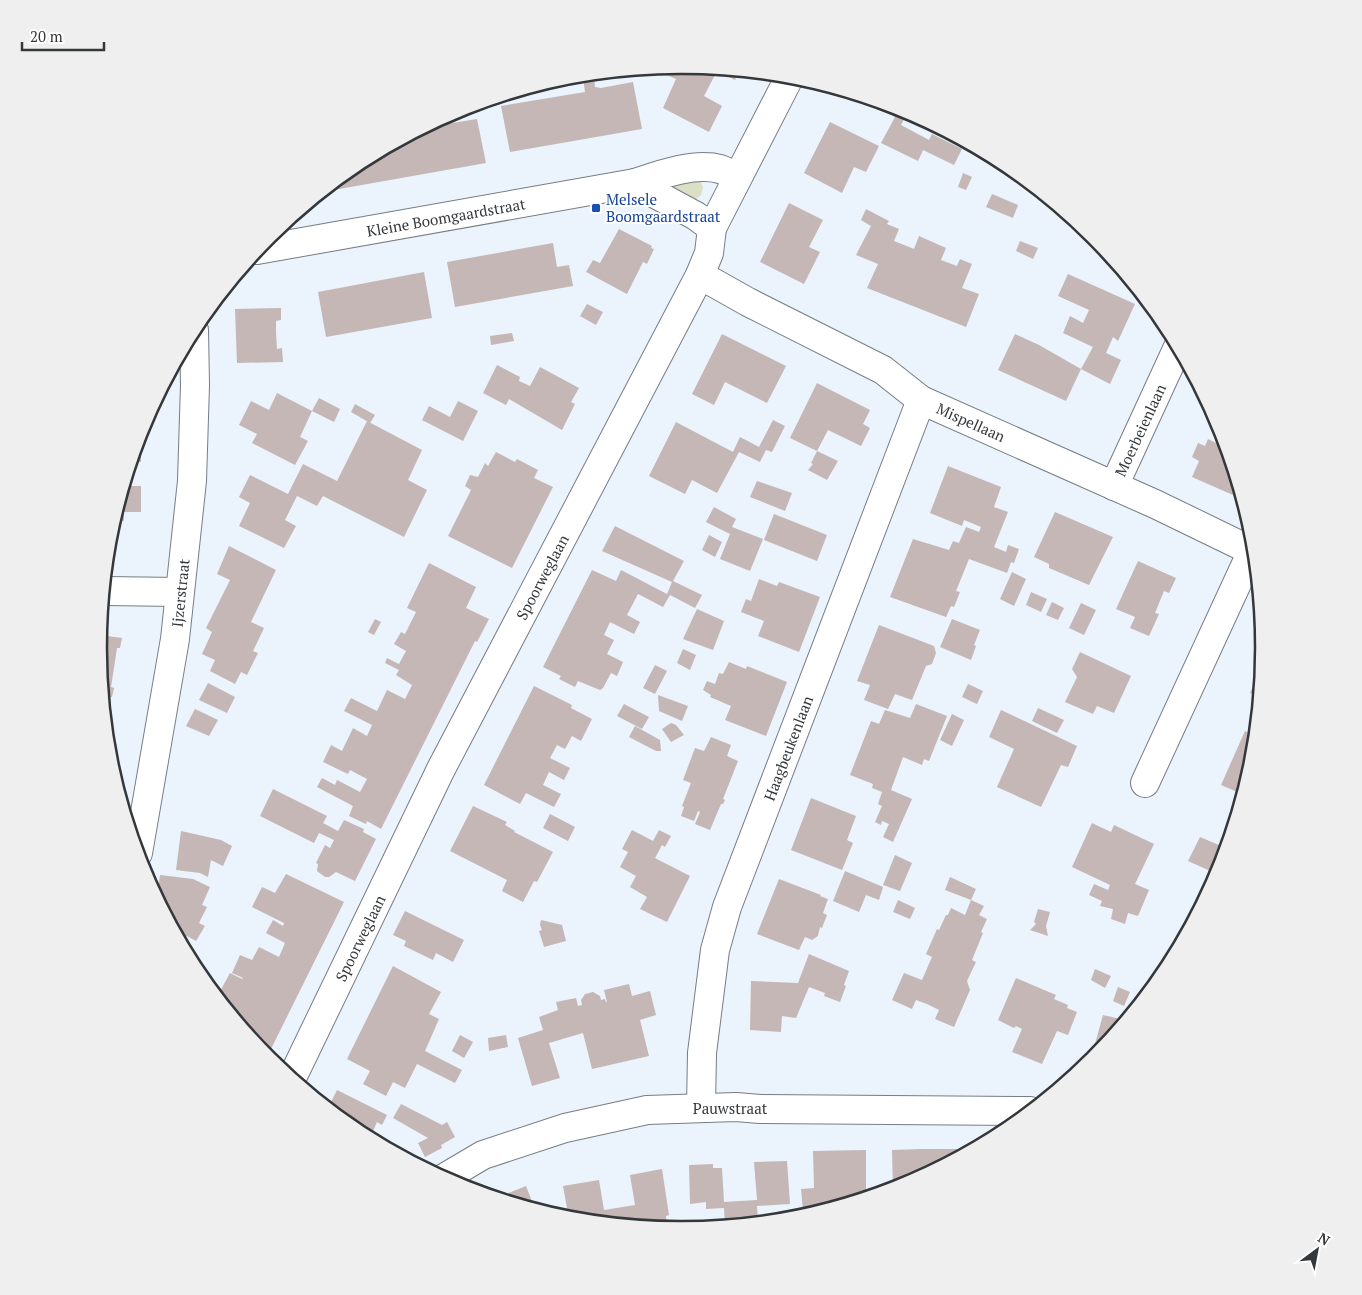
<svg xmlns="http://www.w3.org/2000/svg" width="1362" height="1295" font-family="'PT Serif',serif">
<rect width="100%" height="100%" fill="#ebf3fc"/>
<polygon fill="#dbdfc3" points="692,177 700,181 703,187 701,195 695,200 669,191 669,178"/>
<g fill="#c4b7b5">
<polygon points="681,65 740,71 735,80 717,71 704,96 722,106 709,132 663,108 676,79 658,71 659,67"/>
<polygon points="594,75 595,87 601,88 633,82 642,129 510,152 501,106 585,92 583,77"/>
<polygon points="851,93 904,109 908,112 901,125 929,140 932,134 962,149 954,165 923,150 918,161 881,143 895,117"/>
<polygon points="477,119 486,163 328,191 327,188 358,163 422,128"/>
<polygon points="830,122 879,146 866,172 854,167 842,193 804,173"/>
<polygon points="963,173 972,177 966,190 958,187"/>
<polygon points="992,194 1018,205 1013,218 986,207"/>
<polygon points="789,203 823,220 809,247 820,252 804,284 760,262"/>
<polygon points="866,209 889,221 887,224 899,229 894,241 914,249 919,236 946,248 941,260 957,266 960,259 972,264 962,288 979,294 966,327 867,288 878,264 856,255 871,226 861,220"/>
<polygon points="619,229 652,246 651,248 654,249 647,264 643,262 627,294 586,272 593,260 600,263"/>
<polygon points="1020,241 1038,248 1033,259 1016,251"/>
<polygon points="553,243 557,267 569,265 573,286 455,307 447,262"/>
<polygon points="1104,249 1115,263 1100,256"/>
<polygon points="424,272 432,318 326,337 318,292"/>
<polygon points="1068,274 1135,304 1118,341 1113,337 1106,353 1121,360 1110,384 1081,369 1093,347 1063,333 1070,316 1083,323 1089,310 1058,296"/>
<polygon points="587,304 603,312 596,325 580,316"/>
<polygon points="281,308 281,320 276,321 276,333 277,349 282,348 283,362 237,363 235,309"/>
<polygon points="512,333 514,341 491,345 490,336"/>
<polygon points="722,334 786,366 767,403 725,382 714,405 692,394"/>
<polygon points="1015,334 1039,345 1081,369 1066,401 998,370"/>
<polygon points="497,365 520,377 519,381 530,386 540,367 579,388 571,402 575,404 562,430 509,399 506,405 483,393"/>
<polygon points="817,383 870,410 863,424 870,428 861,446 828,430 817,451 790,438"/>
<polygon points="277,393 312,411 300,437 308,441 295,465 252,443 257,434 239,425 251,401 269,410"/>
<polygon points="319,398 340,409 334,422 312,411"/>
<polygon points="458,401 478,411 463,441 422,420 429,406 450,417"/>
<polygon points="355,404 375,415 370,423 351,412"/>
<polygon points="773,420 785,426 772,452 766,450 760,462 739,452 717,493 692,480 685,494 649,476 676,422 733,452 740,437 759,447"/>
<polygon points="367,421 422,450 408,480 427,490 404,537 323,496 317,506 297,496 285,520 296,526 284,548 239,526 250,503 239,497 250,475 288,494 303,464 337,481"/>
<polygon points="141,430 141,462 132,462 132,460"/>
<polygon points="1208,439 1226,448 1242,499 1192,477 1199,461 1192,457 1198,443 1205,446"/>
<polygon points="817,451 838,461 827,480 808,470 813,464 811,463"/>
<polygon points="496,452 515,462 517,459 538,470 534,478 553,487 512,568 448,536 471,490 465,486 470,475 478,477 485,463 488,466"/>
<polygon points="948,466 1001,487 994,507 1008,512 994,547 1006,552 1008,545 1019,549 1014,563 1011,562 1007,573 969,559 956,591 960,592 954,607 951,606 946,617 890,597 913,539 949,550 953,541 959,543 966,527 979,532 981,527 964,520 962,526 930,513"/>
<polygon points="757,481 792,493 785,511 750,497"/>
<polygon points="124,486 141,486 141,512 124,512 124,521 113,521"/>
<polygon points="714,507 736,519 732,527 763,539 750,571 720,559 730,534 706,522"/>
<polygon points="1055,512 1113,537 1089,585 1049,568 1049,564 1034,557"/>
<polygon points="774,514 827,535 817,561 764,540"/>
<polygon points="615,526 684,561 673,581 702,595 695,608 670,595 663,607 638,594 627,615 640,622 634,634 610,622 604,635 614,640 607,654 623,662 617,676 611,673 603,688 600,690 578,681 575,687 559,679 561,676 543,667 592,570 616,581 621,570 667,594 672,582 602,551"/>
<polygon points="709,535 722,542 715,557 702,550"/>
<polygon points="229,546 276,570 251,622 264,628 253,651 258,653 247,675 241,672 235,684 210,671 215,660 202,654 212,632 206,628 230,580 217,574"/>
<polygon points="1138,561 1176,578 1169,593 1164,591 1155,613 1159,614 1149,636 1130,628 1135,617 1116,609"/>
<polygon points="429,563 476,587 466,608 489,619 477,642 475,641 381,829 367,821 366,824 349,816 353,806 317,787 322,778 335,785 337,780 360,792 367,779 350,770 348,774 323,762 331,745 342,751 353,728 367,736 372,725 344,711 351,698 377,711 387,690 405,699 412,685 396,675 399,670 385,663 387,658 399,664 406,651 394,644 401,632 405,634 416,612 407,608"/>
<polygon points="1012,572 1026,579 1014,606 1000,599"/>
<polygon points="759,579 777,586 779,582 820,597 799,652 758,636 764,621 741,612 746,599 751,601"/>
<polygon points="1031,592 1047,599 1041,612 1026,605"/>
<polygon points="1052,602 1064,608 1058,620 1046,615"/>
<polygon points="1081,603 1096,610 1084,635 1069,628"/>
<polygon points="697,609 724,621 713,650 683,639"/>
<polygon points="375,619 381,622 374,635 368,632"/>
<polygon points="952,619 980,630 974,645 976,646 971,660 940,647"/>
<polygon points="879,625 934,646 936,653 932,664 926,666 912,700 895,694 888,709 864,700 870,685 857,681"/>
<polygon points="100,635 122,638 120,648 117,648 111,687 114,688 112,697 109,697 106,717 99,647"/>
<polygon points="683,649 696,655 690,670 677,663"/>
<polygon points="1080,652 1131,676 1114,713 1097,706 1093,714 1065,702 1077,677 1072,669"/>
<polygon points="729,662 746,669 747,666 787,682 766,736 725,720 731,706 710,697 711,695 703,690 707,681 715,684 719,673 723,674"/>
<polygon points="655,665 667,671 655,694 643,688"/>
<polygon points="1261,668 1259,697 1250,693"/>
<polygon points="208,683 235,697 227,713 199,700"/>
<polygon points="968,684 983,691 977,704 962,697"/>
<polygon points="534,686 572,705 571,708 592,719 581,741 572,736 565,749 557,745 550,758 570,768 564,780 549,772 543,785 561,794 554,807 526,793 520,804 484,785"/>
<polygon points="658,695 688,706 682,721 659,711"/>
<polygon points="624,704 649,717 642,729 617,716"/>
<polygon points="916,704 947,716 929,761 924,759 922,765 903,757 891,790 912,799 893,842 883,837 889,824 882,821 881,825 875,822 882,806 878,804 882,792 872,788 873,784 850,775 871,721 879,724 885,710 910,718"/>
<polygon points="1038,708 1064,720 1057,733 1032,721"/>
<polygon points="195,709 218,720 209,736 186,726"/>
<polygon points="1001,710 1077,746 1068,767 1061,765 1041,807 997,787 1014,749 989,737"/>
<polygon points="952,714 964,720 952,746 940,740"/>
<polygon points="671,723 676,725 684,735 671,742 662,729"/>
<polygon points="635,726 660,740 661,751 656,751 629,737"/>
<polygon points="1245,731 1255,736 1252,761 1242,794 1221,785"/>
<polygon points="711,737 731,745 727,756 738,761 723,799 725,800 723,804 721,804 710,830 695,824 700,812 698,811 694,821 681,816 684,807 682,806 691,783 683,780 695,748 704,751"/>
<polygon points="273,789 327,816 323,823 338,831 344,820 364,829 363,832 376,839 355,881 336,872 329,877 325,877 317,871 318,864 316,863 325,845 330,848 334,840 319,833 314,843 260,816"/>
<polygon points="811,798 856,816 847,840 853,843 842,870 791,850"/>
<polygon points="473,806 507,822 505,825 515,831 514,832 553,852 537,882 534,881 523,902 502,891 507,880 450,851"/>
<polygon points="550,814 575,827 568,841 543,828"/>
<polygon points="1092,823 1111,832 1114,825 1154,844 1135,884 1149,890 1138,916 1128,913 1125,924 1111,919 1113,909 1100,906 1102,901 1089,895 1094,884 1108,890 1110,885 1072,867"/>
<polygon points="632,830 653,841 659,830 671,836 665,847 662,845 655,858 690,876 667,922 640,909 647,897 630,887 636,876 620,867 628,852 622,849"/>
<polygon points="181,831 221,840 232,846 223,866 211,860 208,877 200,873 176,870"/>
<polygon points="1200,837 1226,848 1217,874 1188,861"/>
<polygon points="895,855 912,863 900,891 883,885"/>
<polygon points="845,871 883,887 879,900 866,895 859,912 833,901"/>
<polygon points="286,874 344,902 267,1057 226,1007 229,1001 218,995 230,973 242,979 243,978 232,973 240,955 252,960 259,947 279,957 285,943 266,933 273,920 283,926 284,923 252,907 262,887 275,893"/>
<polygon points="160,875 193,879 210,887 202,905 207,907 199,923 205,926 196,941 187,936 178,935 157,897"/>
<polygon points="950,877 976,889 971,900 945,890"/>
<polygon points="779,879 821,895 820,896 828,899 823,913 827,915 822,928 820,927 818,936 812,940 805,937 799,950 757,934"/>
<polygon points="898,900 915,908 910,919 893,912"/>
<polygon points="971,900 984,906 979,915 987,919 981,932 983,933 972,960 976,962 967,981 970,990 954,1027 935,1019 939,1010 927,1004 916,1000 912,1009 892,1000 904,973 922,980 932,957 926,954 937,929 939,930 946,915 948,915 951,908 965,915"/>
<polygon points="1038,909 1050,912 1046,926 1048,936 1030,930 1036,924 1034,922"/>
<polygon points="405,911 464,940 453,962 436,953 433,960 404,946 406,941 393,935"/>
<polygon points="541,920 562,925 566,941 544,947 539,931 542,930 540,925"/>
<polygon points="809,954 849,971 844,985 846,986 840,1002 824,996 825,993 809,987 796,1018 782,1016 781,1032 750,1030 751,981 798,983"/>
<polygon points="393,966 441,992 429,1014 439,1019 425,1051 462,1070 455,1083 417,1064 405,1088 393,1082 386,1096 363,1084 370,1071 347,1059"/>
<polygon points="1095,969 1111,976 1105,988 1091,980"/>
<polygon points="1016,978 1056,995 1054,999 1068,1005 1067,1008 1077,1012 1068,1035 1057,1031 1042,1064 1012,1052 1022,1029 1016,1026 1014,1028 998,1020"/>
<polygon points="629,984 632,996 650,991 656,1015 640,1020 649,1056 592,1069 583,1033 549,1043 560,1078 532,1086 518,1038 543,1030 539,1017 558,1010 556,1002 576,998 578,1006 582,1005 581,1000 585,994 593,992 600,996 601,1000 605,999 606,1002 607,1002 604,990"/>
<polygon points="1118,987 1130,992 1124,1006 1113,1001"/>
<polygon points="1103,1015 1125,1020 1099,1051 1101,1044 1095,1044"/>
<polygon points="460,1035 473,1042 464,1058 452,1051"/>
<polygon points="506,1035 508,1047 489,1051 488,1038"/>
<polygon points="337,1090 387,1115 382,1125 377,1122 370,1138 357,1132 328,1108"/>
<polygon points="401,1104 442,1125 447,1122 455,1137 441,1145 442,1148 425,1157 418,1143 428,1138 393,1118"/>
<polygon points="921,1149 957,1149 957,1157 904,1186 893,1189 892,1150"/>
<polygon points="866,1150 866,1197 837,1206 815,1206 815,1211 803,1211 801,1189 814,1188 813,1151"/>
<polygon points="787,1161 790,1204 757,1206 758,1222 725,1226 724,1208 706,1209 706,1202 690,1204 689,1165 713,1164 713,1168 722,1168 724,1202 757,1200 754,1162"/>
<polygon points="662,1169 669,1215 666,1216 667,1229 569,1219 563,1186 599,1180 604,1210 635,1205 630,1175"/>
<polygon points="526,1186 535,1209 498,1198 504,1195"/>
</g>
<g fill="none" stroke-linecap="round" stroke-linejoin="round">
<g stroke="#767d85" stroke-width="30">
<g id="minor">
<polyline points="635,183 696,216 712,228"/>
<path d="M257,250L635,183C659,175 694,162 720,169C726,171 732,175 737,178"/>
<polyline points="700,275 748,302 883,370 921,400 1155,504 1254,552"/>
<polyline points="1114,486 1178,347"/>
<polyline points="104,591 179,592"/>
<polyline points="1145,783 1252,551"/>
<polyline points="138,853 175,639 192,481 195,385 194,330"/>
<polyline points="292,1078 441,769 700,275 709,253 712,228 790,76"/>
<polyline points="701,1107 702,1053 715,950 727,907 921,400"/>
<polyline points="444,1178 483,1155 565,1128 647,1110 736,1107 760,1109 1030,1111"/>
</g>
</g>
<use href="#minor" stroke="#fff" stroke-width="28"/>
</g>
<rect fill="#1a4fb4" stroke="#fff" stroke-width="2" x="591" y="203" width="10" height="10" rx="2.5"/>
<g text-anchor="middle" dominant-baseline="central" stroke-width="4" stroke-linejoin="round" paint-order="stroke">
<g font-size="15" fill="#164399" stroke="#fff" text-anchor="start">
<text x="606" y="199">Melsele<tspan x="606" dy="17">Boomgaardstraat</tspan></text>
</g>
<g font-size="15" fill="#35383b" stroke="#fff">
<text transform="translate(446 217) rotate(-10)">Kleine Boomgaardstraat</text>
<text transform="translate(971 422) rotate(24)">Mispellaan</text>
<text transform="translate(1140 430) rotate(-65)">Moerbeienlaan</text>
<text transform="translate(542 577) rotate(-62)">Spoorweglaan</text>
<text transform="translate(180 593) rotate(-84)">Ijzerstraat</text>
<text transform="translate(788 748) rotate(-69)">Haagbeukenlaan</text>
<text transform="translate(360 938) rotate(-64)">Spoorweglaan</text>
<text x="730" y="1108">Pauwstraat</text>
</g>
</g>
<path d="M0 0H1362V1295H0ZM680 74H682A573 573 0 0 1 1255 647V648A573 573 0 0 1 682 1221H680A573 573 0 0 1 107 648V647A573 573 0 0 1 680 74Z" fill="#efefef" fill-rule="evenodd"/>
<path fill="none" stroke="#35383b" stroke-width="2.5" d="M680 74H682A573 573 0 0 1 1255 647V648A573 573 0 0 1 682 1221H680A573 573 0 0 1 107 648V647A573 573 0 0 1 680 74Z"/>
<g transform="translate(1317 1250) rotate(32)" stroke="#ffffff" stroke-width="4" paint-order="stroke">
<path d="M0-4L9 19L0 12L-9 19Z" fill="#35383b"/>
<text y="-8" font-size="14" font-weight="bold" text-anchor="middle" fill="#35383b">N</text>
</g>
<path d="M22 42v8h82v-8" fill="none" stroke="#35383b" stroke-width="2.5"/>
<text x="30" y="42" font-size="15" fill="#35383b" stroke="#ffffff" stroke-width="4" paint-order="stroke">20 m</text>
</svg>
